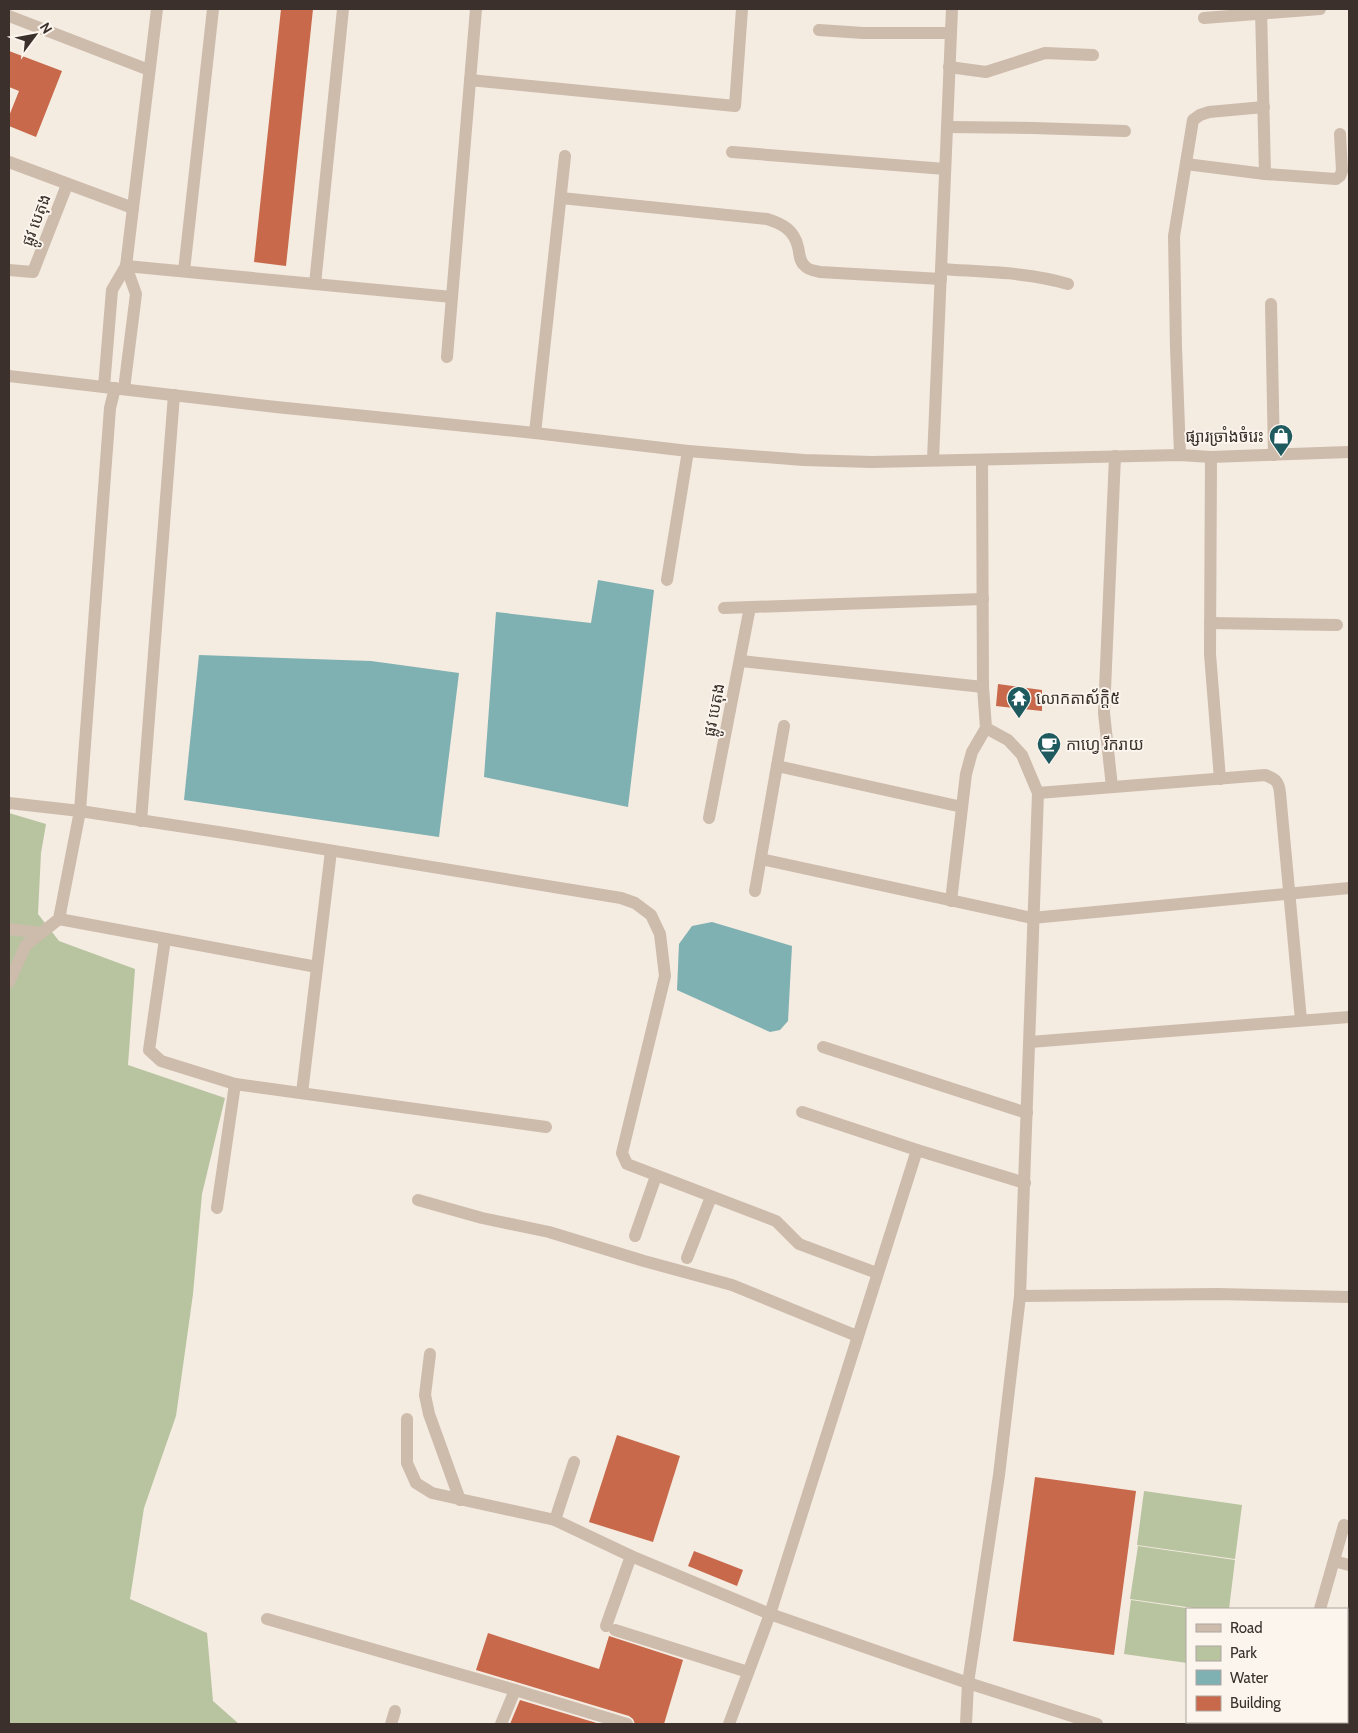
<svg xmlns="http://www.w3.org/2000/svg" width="1358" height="1733" font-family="Cabin,'Noto Sans Khmer',sans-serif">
<rect width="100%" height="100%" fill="#f4ebe1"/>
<g fill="#b8c4a0">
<polygon points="9,813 46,824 41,853 38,914 59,941 135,969 128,1065 225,1098 202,1194 193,1294 176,1416 144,1508 130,1599 207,1633 213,1701 239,1724 9,1724"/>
<polygon points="1144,1491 1242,1505 1235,1559 1137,1545"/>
<polygon points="1138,1546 1235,1560 1229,1609 1201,1609 1130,1599"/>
<polygon points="1131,1600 1193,1609 1187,1609 1187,1663 1124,1654"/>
</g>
<g fill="#7fb0b2">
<polygon points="598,580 654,590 628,807 484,777 496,612 591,623"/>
<polygon points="199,655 371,661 459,673 439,837 184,800"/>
<polygon points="712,922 792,946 788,1021 780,1030 770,1032 677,990 679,944 692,926"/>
</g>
<g fill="#c8694b">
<polygon points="281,9 313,9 286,266 254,262"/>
<polygon points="9,51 62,71 36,137 9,126 9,116 19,91 9,87"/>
<polygon points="998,684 1042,690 1042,711 996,706"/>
<polygon points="617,1435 680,1456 653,1542 589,1522"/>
<polygon points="1035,1477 1136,1491 1114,1655 1013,1641"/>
<polygon points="694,1551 743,1570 737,1586 688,1566"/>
<polygon points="488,1633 599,1669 609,1636 683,1660 664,1724 635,1724 633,1719 629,1716 476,1670"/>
<polygon points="520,1700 600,1724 510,1724"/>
</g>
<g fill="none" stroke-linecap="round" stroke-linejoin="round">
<g stroke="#cdbbac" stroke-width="12">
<polyline points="1261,9 1265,174"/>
<polyline points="9,16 149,70"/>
<polyline points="1204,18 1320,9"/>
<polyline points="819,30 863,33 950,33"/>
<polyline points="949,67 986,72 1045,53 1093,55"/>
<polyline points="470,80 735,106 742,9"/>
<polyline points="947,127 1033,128 1125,131"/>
<polyline points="732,152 945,169"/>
<polyline points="9,162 133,208"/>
<polyline points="1186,164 1265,174 1336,179 1340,176 1342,171 1340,134"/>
<path d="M561,198L767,219C783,224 794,230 798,247C800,255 799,261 805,266C808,270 815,271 820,272L941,279"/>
<polyline points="126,266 452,297"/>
<path d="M941,269C983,272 1028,272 1068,284"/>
<polyline points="9,270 33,272 67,185"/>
<polyline points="184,271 213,9"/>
<polyline points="315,284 343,9"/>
<polyline points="1271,304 1274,455"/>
<polyline points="447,357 476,9"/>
<polyline points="9,376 276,407 535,433 688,451 804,460 872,462 1180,455 1211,457 1349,452"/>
<polyline points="104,387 112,290 126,266 157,9"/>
<polyline points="124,389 136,294 126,266"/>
<polyline points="535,433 565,156"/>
<polyline points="1180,455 1176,347 1174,236 1193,120 1200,115 1209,112 1264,107"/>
<polyline points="1211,457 1210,654 1220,779"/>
<polyline points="933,460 952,9"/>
<polyline points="667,580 688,451"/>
<polyline points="724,608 983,599"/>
<polyline points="1210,623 1337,625"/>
<polyline points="741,661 983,687"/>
<polyline points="777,766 962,807"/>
<polyline points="1112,787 1104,713 1115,456"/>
<path d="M1038,793L1265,775C1276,779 1279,782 1280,793L1301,1020"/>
<polyline points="9,803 80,811 231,834 621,898 635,903 651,915 660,934 665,976 622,1153 627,1164 776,1221 799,1244 877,1273"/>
<polyline points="709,818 750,607"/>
<polyline points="141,821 174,395"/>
<polyline points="761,859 1032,918 1349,888"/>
<polyline points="755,891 784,726"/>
<polyline points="951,901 966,774 972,752 986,728"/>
<polyline points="59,919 317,967"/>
<polyline points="9,929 41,933"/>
<polyline points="165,939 149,1050 161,1061 235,1084 546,1127"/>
<polyline points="9,982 26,945 59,919 80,811 110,408 115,388"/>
<polyline points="1030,1042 1349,1017"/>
<polyline points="823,1047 1027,1113"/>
<polyline points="302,1093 331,851"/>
<polyline points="802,1112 917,1150"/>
<polyline points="418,1200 482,1218 549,1232 644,1261 732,1285 857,1336"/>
<polyline points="217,1208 235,1084"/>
<polyline points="635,1236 656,1176"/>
<polyline points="687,1258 711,1197"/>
<polyline points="1020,1296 1217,1294 1349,1297"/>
<polyline points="430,1354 425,1395 429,1414 460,1500"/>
<polyline points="407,1419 407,1463 416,1483 432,1493 555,1520 631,1556 770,1614 968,1683 1097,1724"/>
<polyline points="555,1520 574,1462"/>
<polyline points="1334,1561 1349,1565"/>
<polyline points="1320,1609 1344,1525"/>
<polyline points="267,1619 515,1690 627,1724"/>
<polyline points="606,1626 631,1556"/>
<polyline points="615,1630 748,1672"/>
<polyline points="391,1724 395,1711"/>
<polyline points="501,1724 515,1690"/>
<polyline points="729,1724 770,1614 917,1150 1025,1183"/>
<polyline points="966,1724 968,1683 999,1475 1020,1296 1038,793 1022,755 1008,740 986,728 983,687 982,460"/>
<polyline points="1288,1724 1289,1722"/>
</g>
</g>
<defs>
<g id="shop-pin" transform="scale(1.25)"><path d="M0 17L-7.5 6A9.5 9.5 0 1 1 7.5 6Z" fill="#1f5a5e" stroke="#fbf5ee"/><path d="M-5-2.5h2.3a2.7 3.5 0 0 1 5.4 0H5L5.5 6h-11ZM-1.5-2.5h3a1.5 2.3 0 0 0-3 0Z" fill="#fff"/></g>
<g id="temple-pin" transform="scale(1.25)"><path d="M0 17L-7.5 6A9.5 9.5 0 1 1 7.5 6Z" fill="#1f5a5e" stroke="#fbf5ee"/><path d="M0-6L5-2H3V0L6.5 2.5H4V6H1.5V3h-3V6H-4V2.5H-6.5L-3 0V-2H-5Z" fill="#fff"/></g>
<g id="cafe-pin" transform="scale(1.25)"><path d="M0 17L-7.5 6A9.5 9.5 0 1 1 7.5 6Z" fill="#1f5a5e" stroke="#fbf5ee"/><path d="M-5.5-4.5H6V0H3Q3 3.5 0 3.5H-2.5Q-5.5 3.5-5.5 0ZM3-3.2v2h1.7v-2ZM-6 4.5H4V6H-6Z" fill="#fff"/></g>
</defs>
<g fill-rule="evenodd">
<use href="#shop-pin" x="1281" y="436"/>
<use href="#temple-pin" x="1019" y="698"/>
<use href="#cafe-pin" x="1049" y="744"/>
</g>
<g text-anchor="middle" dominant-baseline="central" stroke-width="4" stroke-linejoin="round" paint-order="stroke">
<g font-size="16" fill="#3b302b" stroke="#fbf5ee">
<text transform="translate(36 220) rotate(-69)">ផ្លូវ បេតុង</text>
<text transform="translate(714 710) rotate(-79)">ផ្លូវ បេតុង</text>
</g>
<g font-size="16" fill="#3b302b" stroke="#fbf5ee" text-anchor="start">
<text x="1264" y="436" text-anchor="end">ផ្សារច្រាំងចំរេះ</text>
<text x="1036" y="698">លោកតាស័ក្តិ៥</text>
<text x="1066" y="744">កាហ្វេ រីករាយ</text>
</g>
</g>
<rect width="1358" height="1733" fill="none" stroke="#3b302b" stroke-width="20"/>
<rect x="1186" y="1608" width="162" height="115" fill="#fbf5ee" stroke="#aea6a0"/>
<rect x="1196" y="1624" width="25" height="8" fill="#cdbbac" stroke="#aea6a0"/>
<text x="1230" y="1633" font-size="15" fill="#3b302b">Road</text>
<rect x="1196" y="1646" width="25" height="15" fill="#b8c4a0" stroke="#aea6a0"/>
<text x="1230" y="1658" font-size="15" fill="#3b302b">Park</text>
<rect x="1196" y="1670" width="25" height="15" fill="#7fb0b2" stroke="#aea6a0"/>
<text x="1230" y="1683" font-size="15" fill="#3b302b">Water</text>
<rect x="1196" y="1696" width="25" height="15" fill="#c8694b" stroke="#aea6a0"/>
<text x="1230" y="1708" font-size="15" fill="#3b302b">Building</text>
<g transform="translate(35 35) rotate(58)" stroke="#fbf5ee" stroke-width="4" paint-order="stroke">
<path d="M0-4L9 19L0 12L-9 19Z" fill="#3b302b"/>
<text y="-8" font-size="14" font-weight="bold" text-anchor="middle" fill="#3b302b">N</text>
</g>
</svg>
